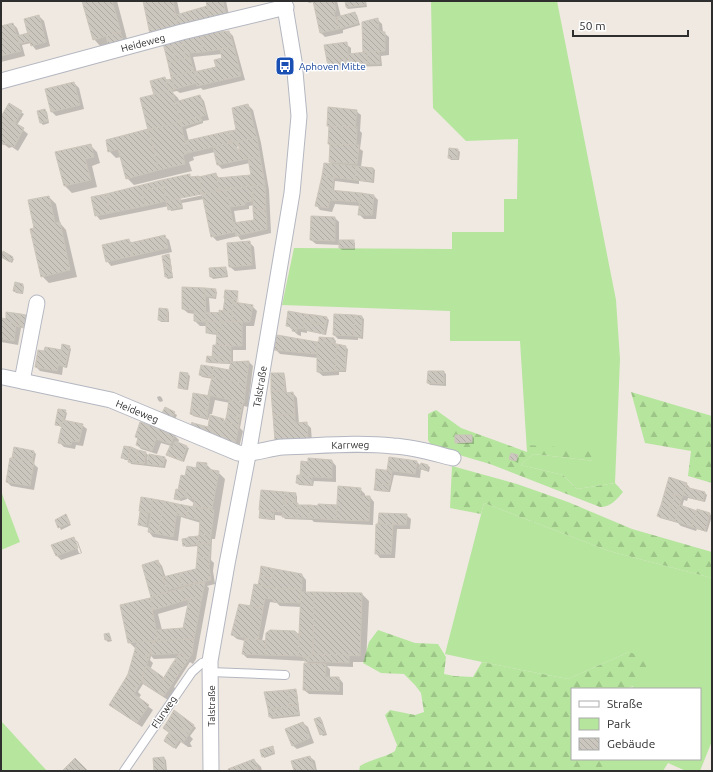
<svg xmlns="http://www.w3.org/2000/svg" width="713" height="772" font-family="Ubuntu,sans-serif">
<defs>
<pattern id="forest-firs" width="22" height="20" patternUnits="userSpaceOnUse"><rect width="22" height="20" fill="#b6e59e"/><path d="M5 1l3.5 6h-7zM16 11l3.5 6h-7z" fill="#9dc588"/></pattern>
<pattern id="building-back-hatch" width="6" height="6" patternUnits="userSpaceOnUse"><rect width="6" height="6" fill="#cbc7bf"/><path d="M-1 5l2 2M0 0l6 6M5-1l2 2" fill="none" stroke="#afaba4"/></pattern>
</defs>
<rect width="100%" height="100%" fill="#efe9e1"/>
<g fill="#b6e59e">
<polygon points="431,1 557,1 616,300 620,359 615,483 577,489 563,475 521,465 533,454 595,461 530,445 527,452 520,341 450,341 450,311 282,305 294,248 452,249 452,232 504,232 504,199 517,199 518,139 466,141 433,108"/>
<polygon points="1,491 20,542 1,550"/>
<polygon points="484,503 609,551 712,578 712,741 700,771 686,771 668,763 663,771 612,771 612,759 700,759 700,689 626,689 633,687 629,652 568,679 482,662 445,654"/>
<polygon points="1,721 47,771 1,771"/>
</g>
<g fill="url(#forest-firs)">
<polygon points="631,392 712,416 712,483 688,476 691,451 645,443"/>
<path d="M436,410L461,428L527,452L529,445L598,450L601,456L595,461L533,454L521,465L563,475L577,489L615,483L623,492C616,500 611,507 600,507L490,464L432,447L428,440V414Z"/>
<polygon points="452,466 517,484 568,502 632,529 712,552 712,578 609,551 484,503 481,514 450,508"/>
<path d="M378,630L415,643L438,644L446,657L444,674L454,676L473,677L482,662L568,679L629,652L640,656L647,665C643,678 639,685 626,689H572V759H612V771H359L360,766C371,759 384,758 395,751L397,745L385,715L390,710L415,715L424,712L421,693L415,685L404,674L381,673L363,663L369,642Z"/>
</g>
<g fill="#0003" fill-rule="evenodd">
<polygon points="83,1 117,1 127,39 123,40 124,42 100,46 94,39"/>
<polygon points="144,1 177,1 180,15 209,7 207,1 226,1 230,20 184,32"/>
<polygon points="307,1 337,1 341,17 355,13 357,15 360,25 343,30 343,33 325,37 321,33 314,2 309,3"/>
<polygon points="346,1 366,1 367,7 348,9 346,7"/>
<polygon points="39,16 44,21 50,46 36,50 32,45 31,43 22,45 25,56 1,62 1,27 13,24 17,28 20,36 27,34"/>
<polygon points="377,19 382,24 383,32 389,37 389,55 381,56 382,66 352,67 353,70 334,70 329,66 346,44 351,48 351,54 364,53"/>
<path d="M229,32L233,36L245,80L203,90L201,88L180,93L177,91L172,92L178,98L180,102L200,96L204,101L209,120L203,121V123L186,129L189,141L238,130L248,105L253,110L261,143L269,190L271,233L241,240L238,236L217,241L212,236L204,199L182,203L183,209L171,211L169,206L100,220L96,215L161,181L189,176L192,178L216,174L220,179L252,176L250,163L222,169L218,165L215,152L193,157L194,160L189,162L192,171L134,185L127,178L121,157L116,158L109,151L149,130L156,95L165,78L168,81L174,82L164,44ZM222,54L223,59L217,68L197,73L193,57ZM240,144L241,150L236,151L235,145ZM207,192L208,194L180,200L178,198ZM254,205L255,221L236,223L234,211L249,209V206Z"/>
<polygon points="74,83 79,88 84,109 56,116 51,111"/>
<polygon points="9,105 24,114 17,125 28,134 18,151 12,147 9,148 1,142 1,116 6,118 3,115"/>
<polygon points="45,110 47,112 49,123 43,125 41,123"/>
<polygon points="356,111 361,115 360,131 362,133 360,149 363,151 361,167 373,168 375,170 374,183 359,181 359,184 335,181 334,192 374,196 378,200 376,219 364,219 359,214 360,206 335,204 332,212 320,210 316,205 321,189 325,164 333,165 330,162 331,146 329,144 330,128 328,126"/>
<polygon points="90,145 97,152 100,163 92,166 97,187 72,193 65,186 56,153"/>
<polygon points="458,150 460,152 459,160 451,160 449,158"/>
<polygon points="49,197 56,204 60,223 66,230 77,277 49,283 42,276 35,229"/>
<polygon points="335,218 339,222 339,241 353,241 355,243 355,250 342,250 340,248 340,245 316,244 311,240"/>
<polygon points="164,236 169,240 172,252 111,266 107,261 129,240 132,243"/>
<polygon points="249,242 254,247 256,269 235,271 230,267"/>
<polygon points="4,252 14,259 12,263 1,257"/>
<polygon points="169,256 170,257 173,278 168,279 166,277"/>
<polygon points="225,268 227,270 228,277 213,279 211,277"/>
<polygon points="23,285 24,287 23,294 16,293 14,291"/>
<polygon points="215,290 217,292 216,299 209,298 210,313 224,312 225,291 238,293 235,308 237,308 239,294 238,304 252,306 257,311 254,326 246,326 246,350 233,350 233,363 249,362 253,366 248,407 244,406 240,428 243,431 239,448 209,428 224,420 226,422 230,403 215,400 212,414 210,414 208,420 193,416 191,413 209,396 213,379 202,377 200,375 230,371 231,364 209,363 207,361 213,358 217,346 218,335 209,334 207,332 207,326 200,326 195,321 195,314 188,313 183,309"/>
<polygon points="167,310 169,312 169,322 161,322 159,320"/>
<polygon points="289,312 327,318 329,320 326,335 307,331 307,333 301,332 301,336 298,335 287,325"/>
<polygon points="335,315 362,317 364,319 363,339 358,338 358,340 338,339 334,335"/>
<polygon points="1,319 30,329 21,328 18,345 1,342"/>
<polygon points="334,339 336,341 335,345 345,347 348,349 346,372 339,372 339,375 323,376 318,372 318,358 280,354 276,350 322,343"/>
<polygon points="69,347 71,349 67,368 63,367 62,375 40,371 36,367"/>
<polygon points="429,372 444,372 446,374 446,386 430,385 428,383"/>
<polygon points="188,374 190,376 188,390 181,389 179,387"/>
<polygon points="283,374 285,376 287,394 293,393 297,398 299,424 306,423 311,428 312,443 281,445"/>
<polygon points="160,396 162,398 163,401 160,402 158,400 157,397"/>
<polygon points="165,408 177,415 174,422"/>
<polygon points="65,411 67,413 65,421 82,425 87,429 83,446 76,445 75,449 64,447 59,442 63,428 56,424"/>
<polygon points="174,435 179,440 178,443 189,448 184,462 169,456 167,455 171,446 161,443 157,454 141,449 137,445 138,439 136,437"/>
<polygon points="472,436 474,438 474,444 458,444 456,442"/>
<polygon points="34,452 36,454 34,464 38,468 34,490 11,486 7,482 15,460 13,458"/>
<polygon points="146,453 148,455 147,460 148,460 150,455 165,458 167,460 165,468 131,464 129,460 125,460 123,458"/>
<polygon points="517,456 519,458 518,463 510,459"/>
<polygon points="332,461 336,466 336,482 314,481 313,486 299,485 297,483"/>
<polygon points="417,462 421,466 422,465 428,466 430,467 429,472 423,470 421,469 420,478 394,475 390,492 377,491 375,489 377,470 390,472 388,470"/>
<path d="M206,464L213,471L218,472L225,479L215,539H212L211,560L214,563L213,571L215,584L207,586L209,588L196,659L193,664L190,662L174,687L176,689L168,700L143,684L138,692L141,695L138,699L153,710L142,727L115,709L110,704L129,674L136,649L129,642L150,599L153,601L143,566L158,561L162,566L166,578L197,570L199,546L186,547L184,545L200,537L201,523L181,517L178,541L153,537L149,532V528L141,526L139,524L142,498L178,505L179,506L197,508L195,504L187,498V499L181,501L175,498L186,477L196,469ZM189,605L184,629L162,630L158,614ZM151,656L154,659L178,658L164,679L150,670L153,663L150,660Z"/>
<polygon points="670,478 686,483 691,489 705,493 707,495 705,502 688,498 687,501 684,500 682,507 696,512 698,510 710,514 712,516 707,532 697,529 696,531 681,526 678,523 660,518 658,516"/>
<polygon points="360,489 365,494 365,497 370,497 374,502 373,525 314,522 312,520 285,519 283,516 275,515 275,520 262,519 260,517 295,494 297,496 297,504 299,506 338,507"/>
<polygon points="380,514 406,515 411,519 410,529 397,529 395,558 380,558 376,553"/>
<polygon points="67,518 71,525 61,530 56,520"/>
<path d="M73,538L78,542L82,553L61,560L57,556L53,545ZM75,542H77L81,553H79Z"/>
<path d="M302,575L306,580V593L362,594L369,601L366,662H353V667L327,666L330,669V678H339L343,683V695L309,694L304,690L309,664L305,661L247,658L243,654L245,641L237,639L232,635L251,607L259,586ZM270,602L277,603L280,606L301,607L300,637L262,641Z"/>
<polygon points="109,634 112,641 108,642 106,640"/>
<polygon points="295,690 297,692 300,716 272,719 270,717 265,693"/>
<polygon points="320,718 322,720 327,735 323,736 321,734"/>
<polygon points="303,723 308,727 314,743 297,749 292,745"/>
<polygon points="194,726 196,728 190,736 193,739 190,743 192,747 188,747 181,742 176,749 165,741 170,733 164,728"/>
<polygon points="272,747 274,749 275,754 264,758 263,756"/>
<polygon points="310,757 315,761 317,771 295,771 292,762"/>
<polygon points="164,758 166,760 167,771 155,771"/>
<polygon points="254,760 261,767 262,771 230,771"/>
</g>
<g fill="url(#building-back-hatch)" stroke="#cbc5ba">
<polygon points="82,1 112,1 121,32 93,40"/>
<polygon points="143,1 173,1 178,28 150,34"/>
<polygon points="206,1 223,1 226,16 210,19"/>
<polygon points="313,1 334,1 336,11 334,12 335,18 337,17 339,29 320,33"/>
<polygon points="345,1 365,1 365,5 346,7"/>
<polygon points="207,6 210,19 178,28 176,15"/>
<polygon points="355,12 358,23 339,29 337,17"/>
<polygon points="39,15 46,42 31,46 24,19"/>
<polygon points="378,18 379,31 385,32 385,51 363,53 362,22"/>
<polygon points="13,23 21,51 1,56 1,26"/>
<polygon points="229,31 234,47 203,52 200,34"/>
<polygon points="120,32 123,40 108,45 106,36"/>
<polygon points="28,33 30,41 19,44 17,36"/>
<polygon points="200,34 203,52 189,53 190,57 186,58 181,39"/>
<polygon points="181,39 186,58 176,61 171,41"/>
<polygon points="171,41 176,61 168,63 163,43"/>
<polygon points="347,42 349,66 328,66 324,45"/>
<polygon points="234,47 241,76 197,86 194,72 216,67 214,60 222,58 220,49"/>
<polygon points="379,51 380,64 368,64 367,52"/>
<polygon points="367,52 368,64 349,66 348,54"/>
<polygon points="190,57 194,71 171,77 168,63"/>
<polygon points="194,71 197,83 175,89 171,77"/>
<polygon points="165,77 169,91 154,95 150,81"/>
<polygon points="172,79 175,89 169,91 166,80"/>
<polygon points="74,82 80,105 51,112 45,89"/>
<polygon points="172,90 181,122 148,130 140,98"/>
<polygon points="200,95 206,115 181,122 175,102"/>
<polygon points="9,103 22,111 15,123 2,115"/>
<polygon points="248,104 257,138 231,142 229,131 236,130 232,108"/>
<polygon points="328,107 357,110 355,128 327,126"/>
<polygon points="45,109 48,121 40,123 37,111"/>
<polygon points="1,115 24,128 14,147 6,143 4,145 1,143"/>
<polygon points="200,116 202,121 181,127 180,122"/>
<polygon points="180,122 188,153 183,155 185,164 159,170 148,130"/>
<polygon points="329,126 357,127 356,146 328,144"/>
<polygon points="148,129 159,170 126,179 118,149 108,152 106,140"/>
<polygon points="229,131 231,142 229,143 188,153 185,141"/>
<polygon points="257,138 260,157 247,159 240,154 238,141"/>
<polygon points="238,141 239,146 237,146 237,149 239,149 240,154 247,159 217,165 213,147"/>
<polygon points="91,144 94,157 85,159 91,180 64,186 55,152"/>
<polygon points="330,144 359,145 357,164 329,162"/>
<polygon points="449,148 458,149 457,159 448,158"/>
<polygon points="260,157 265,185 219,190 217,178 251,175 248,159"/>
<polygon points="324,163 356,166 355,180 322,176"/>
<polygon points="356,166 373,168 372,181 355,180"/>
<polygon points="216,173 219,190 202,194 199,177"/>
<polygon points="190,174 190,177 199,176 202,194 166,201 162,180"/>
<polygon points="322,176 334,178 332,191 319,189"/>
<polygon points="162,180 163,186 142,191 145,206 110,213 106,194"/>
<polygon points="265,185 266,210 253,210 253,186"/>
<polygon points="163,186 166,201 145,206 142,191"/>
<polygon points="253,186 252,201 245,202 245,205 230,207 226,189"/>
<polygon points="226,189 235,232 211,237 202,194"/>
<polygon points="319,189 361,193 359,202 330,200 328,208 315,206"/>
<polygon points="361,193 374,195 372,215 358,215"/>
<polygon points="106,194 110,213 95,216 91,197"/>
<polygon points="49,196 55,223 60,222 70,270 41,277 30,229 34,228 28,200"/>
<polygon points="180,198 182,207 168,210 166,201"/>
<polygon points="253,210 266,210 267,229 236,236 233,223 254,220"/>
<polygon points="311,216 335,217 335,241 310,240"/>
<polygon points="165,235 168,248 133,256 130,243"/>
<polygon points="129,239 133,256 106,262 102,245"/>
<rect x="339" y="240" width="15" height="8"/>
<polygon points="250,241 252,265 229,267 227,243"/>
<polygon points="3,251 13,257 10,262 1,257"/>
<polygon points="169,254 171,267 164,268 162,256"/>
<polygon points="171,267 172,276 165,277 164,268"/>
<polygon points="226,267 226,276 210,277 209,268"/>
<polygon points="15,282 23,284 22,293 13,291"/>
<polygon points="182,287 205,288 206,322 194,321 194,310 182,309"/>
<polygon points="205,288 216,289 215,297 205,296"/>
<polygon points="225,290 238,291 237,300 224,298"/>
<polygon points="225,298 237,300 237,303 233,302 232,313 223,311"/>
<polygon points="233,302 253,305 250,322 232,322"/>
<polygon points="159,308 168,309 167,321 158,320"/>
<polygon points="219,310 232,313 232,322 220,322"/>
<polygon points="288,311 305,314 303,329 297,328 297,332 292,331 293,327 286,326"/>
<polygon points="6,312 21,314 19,327 16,326 16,324 6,322"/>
<polygon points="205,312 220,313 220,322 206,322"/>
<polygon points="21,314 30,316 28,328 19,327"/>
<polygon points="305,314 315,315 313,324 304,322"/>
<polygon points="334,314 355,315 354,336 333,335"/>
<polygon points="315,315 327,317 326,325 313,324"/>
<polygon points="355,315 362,316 361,337 354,336"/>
<polygon points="1,318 6,319 6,322 16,324 14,341 1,339"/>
<polygon points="206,322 222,322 221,331 217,331 217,333 206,333"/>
<polygon points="222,322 242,322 242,346 216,346 217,331 221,331"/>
<polygon points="304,322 326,325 324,334 303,329"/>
<polygon points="277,335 317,342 317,354 274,350"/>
<polygon points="319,337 334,338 334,344 319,341"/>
<polygon points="319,341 337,344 335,371 317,372 317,342"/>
<polygon points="62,344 70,346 65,367 59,365"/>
<polygon points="337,344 346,346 345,370 335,371"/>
<polygon points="213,345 231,346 231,362 224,363 224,357 212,357"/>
<polygon points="45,347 62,350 57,371 35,367 38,350 44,351"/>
<polygon points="207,356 214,357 214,362 206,362"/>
<polygon points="214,357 224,357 224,363 214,362"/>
<polygon points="249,361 246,384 212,377 214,367 229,370 231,362"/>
<polygon points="201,365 214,367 212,377 199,375"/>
<polygon points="428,371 444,371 444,384 427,383"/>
<polygon points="180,372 188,373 186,389 178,388"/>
<polygon points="271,373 284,373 285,391 271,391"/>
<polygon points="212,377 246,384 244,403 208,395"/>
<polygon points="271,391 285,391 285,393 293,392 295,414 288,414 273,416"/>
<polygon points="193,393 210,396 208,410 191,408"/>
<polygon points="229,400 243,402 240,418 227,414"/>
<polygon points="165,407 175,412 171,420 161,415"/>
<polygon points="191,408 208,410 207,418 190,414"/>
<polygon points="58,409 66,410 61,426 55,425"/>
<polygon points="227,414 240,418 238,426 225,422"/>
<polygon points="288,414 295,414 295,423 307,422 308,439 275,441 273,416"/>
<polygon points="210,415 224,419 223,422 239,425 235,444 190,430 192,422 193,423 208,427"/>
<polygon points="63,420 83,424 79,442 72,441 71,445 58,443"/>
<polygon points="140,422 175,434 171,444 156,439 152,451 136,445 138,438 135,437"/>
<polygon points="455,435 472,435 472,442 455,443"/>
<polygon points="175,441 187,446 182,461 166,455 170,446 173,447"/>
<polygon points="124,446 131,447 129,459 121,458"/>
<polygon points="14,447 34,451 32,462 12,458"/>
<polygon points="131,447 138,450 136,463 128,462"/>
<polygon points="138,450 146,452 144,464 136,463"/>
<polygon points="511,453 518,455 516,461 509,459"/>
<polygon points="149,454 165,457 163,466 147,464"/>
<polygon points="389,457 417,461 415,474 387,470"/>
<polygon points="10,458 34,462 30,486 6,482"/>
<polygon points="308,458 332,460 332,478 300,476 301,461 308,462"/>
<polygon points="197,462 207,463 206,469 219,471 212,509 193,506 195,499 185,497 186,492 178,490 181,475 185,476 187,466 196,468"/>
<polygon points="421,463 428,465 427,470 419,469"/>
<polygon points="376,469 392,471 390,485 375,484"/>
<polygon points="297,475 312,477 312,485 296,483"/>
<polygon points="669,477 687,483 682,497 665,491"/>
<polygon points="375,484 389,485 388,491 374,490"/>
<polygon points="338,486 361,488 360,496 370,496 369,521 336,520"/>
<polygon points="685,487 705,492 703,501 683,495"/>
<polygon points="176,489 186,492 185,497 183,497 179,500 174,499"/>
<polygon points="261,490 285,492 283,512 259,510"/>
<polygon points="665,491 675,495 671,508 661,505"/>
<polygon points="285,492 296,493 295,503 284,502"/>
<polygon points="675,495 682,497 678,510 671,508"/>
<polygon points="141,497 153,499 151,513 139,511"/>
<polygon points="153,499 164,501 158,534 148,532"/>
<polygon points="164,501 178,504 173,537 158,534"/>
<polygon points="284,502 298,503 297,518 282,517"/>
<polygon points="178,504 188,506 187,517 177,515"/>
<polygon points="318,504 337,505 336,520 309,518 310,505 318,506"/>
<polygon points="298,505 310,505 309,518 297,518"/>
<polygon points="661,505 678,510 675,521 657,516"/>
<polygon points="680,505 697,511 692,527 675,521"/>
<polygon points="188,506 214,510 211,535 199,534 200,520 187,517"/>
<polygon points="697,509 710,513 705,531 692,527"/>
<polygon points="260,510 274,511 273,519 259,518"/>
<polygon points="140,512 148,512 146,526 138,525"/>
<polygon points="379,513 407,514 406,525 378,524"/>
<polygon points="66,514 70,523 58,528 55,520"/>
<polygon points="376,524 393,525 391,554 375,554"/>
<polygon points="199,534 211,535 210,544 198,544"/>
<polygon points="199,536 198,544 183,546 182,539 188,538 188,537"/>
<polygon points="74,537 78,548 56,556 51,545"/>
<polygon points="198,544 210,544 210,557 197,558"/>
<polygon points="210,557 209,566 211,580 182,586 179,573 196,569 197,558"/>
<polygon points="158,560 168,592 151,597 142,565"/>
<polygon points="261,566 275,569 273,578 260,575"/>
<polygon points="275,569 302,574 302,589 279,589 258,585 260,575 273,578"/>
<polygon points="179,573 182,586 167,590 163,577"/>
<polygon points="205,582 202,597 186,600 181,588"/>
<polygon points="254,584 279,589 301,589 301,601 300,603 274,602 272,599 265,598 263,608 250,606"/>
<polygon points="181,588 186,600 153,610 150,598"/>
<polygon points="301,592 314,592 313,654 311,654 311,657 298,656 299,635 301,635 301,634 299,634"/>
<polygon points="314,592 362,593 360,656 313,654"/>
<polygon points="202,597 194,639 158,641 156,630 183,628 189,599"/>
<polygon points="150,598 158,640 128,643 120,605"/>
<polygon points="239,604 263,608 258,640 231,635"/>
<polygon points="270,630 295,631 298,634 301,634 301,635 299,635 298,656 265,655 266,633"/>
<polygon points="109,633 111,639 105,640 104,634"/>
<polygon points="245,638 266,641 265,655 242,654"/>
<polygon points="194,639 192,654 188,660 184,658 184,653 149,655 153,641"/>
<polygon points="153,641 149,657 134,653 137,642"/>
<polygon points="134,653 149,657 141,682 128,674"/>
<polygon points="184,653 184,658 188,660 184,666 176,662 174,665 172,664 179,654"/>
<polygon points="311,654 349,655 349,663 304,661 304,657 311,657"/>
<polygon points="176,662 184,666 181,670 174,665"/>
<polygon points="304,663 326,664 325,677 339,677 339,691 303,690"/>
<polygon points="172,664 181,670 172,684 163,679"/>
<polygon points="146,665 163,677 163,679 172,684 164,696 141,682"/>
<polygon points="128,674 141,682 137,689 124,681"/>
<polygon points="124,681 137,689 134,694 149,705 137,723 109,705"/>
<polygon points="296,689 298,706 290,707 288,690"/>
<polygon points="288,690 290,707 268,709 264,692"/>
<polygon points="297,706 299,714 275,717 274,709"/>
<polygon points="268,709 274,709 275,717 269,717"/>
<polygon points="174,710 194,725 189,734 169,719"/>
<polygon points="320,717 325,733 320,735 314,719"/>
<polygon points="169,719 189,734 183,743 163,728"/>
<polygon points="303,722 310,738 292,746 285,729"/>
<polygon points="169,733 179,740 178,742 167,735"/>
<polygon points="167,735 178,742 174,748 164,741"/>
<polygon points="273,746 274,752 262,757 260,750"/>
<polygon points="310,756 315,770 294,771 291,761"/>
<polygon points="164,757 165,771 154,771 153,758"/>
<polygon points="75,758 88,771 62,771"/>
<polygon points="254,759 259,771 229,771 228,769"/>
</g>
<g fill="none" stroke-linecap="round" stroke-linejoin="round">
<g stroke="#b4b7c1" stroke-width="10">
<g id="lane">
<polyline points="210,672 285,675"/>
<polyline points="124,771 192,672 202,663 210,661"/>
</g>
</g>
<g stroke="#b4b7c1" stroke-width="17">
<g id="street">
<path id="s1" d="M1,81L182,32L286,7"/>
<path id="s2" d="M3,377L111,400L238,453C254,455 268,448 283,447C320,446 357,442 393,446C414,447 433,453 453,458"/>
<polyline points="22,381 37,303"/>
<path id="s3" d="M211,771L210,661L227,564L248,455L292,193L299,116L294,61L284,1"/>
</g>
</g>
<use href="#lane" stroke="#fff" stroke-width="8"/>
<use href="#street" stroke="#fff" stroke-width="15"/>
</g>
<defs>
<g id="bus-square" transform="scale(1)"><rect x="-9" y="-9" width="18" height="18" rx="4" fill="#1a4fb4" stroke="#fff"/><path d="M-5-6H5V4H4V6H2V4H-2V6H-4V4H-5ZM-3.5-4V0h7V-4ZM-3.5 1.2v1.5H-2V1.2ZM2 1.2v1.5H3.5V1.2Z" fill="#fff"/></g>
</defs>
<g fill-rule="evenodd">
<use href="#bus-square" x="285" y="66"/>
</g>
<g text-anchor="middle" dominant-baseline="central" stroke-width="3" stroke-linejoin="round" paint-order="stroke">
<g font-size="10" fill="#2e2e2e" stroke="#fff">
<text stroke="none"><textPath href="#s1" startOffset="147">Heideweg</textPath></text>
<text stroke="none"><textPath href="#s3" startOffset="389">Talstraße</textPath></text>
<text stroke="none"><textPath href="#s2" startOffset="139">Heideweg</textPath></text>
<text stroke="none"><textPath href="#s2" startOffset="361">Karrweg</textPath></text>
<text transform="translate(211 706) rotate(-90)">Talstraße</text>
<text transform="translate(164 712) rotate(-56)">Flurweg</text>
</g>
<g font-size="10" fill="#164399" stroke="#fff" text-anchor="start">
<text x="299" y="66">Aphoven Mitte</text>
</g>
</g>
<rect width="713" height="772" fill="none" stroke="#2e2e2e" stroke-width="4"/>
<rect x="571" y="688" width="130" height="72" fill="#ffffff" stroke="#ababab"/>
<rect x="579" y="701" width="20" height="6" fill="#ffffff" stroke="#ababab"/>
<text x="607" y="708" font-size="12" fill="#2e2e2e">Straße</text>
<rect x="579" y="718" width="20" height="12" fill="#b6e59e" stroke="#ababab"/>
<text x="607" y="728" font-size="12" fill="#2e2e2e">Park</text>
<rect x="579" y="738" width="20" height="12" fill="url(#building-back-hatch)" stroke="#ababab"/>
<text x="607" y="748" font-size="12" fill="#2e2e2e">Gebäude</text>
<path d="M573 30v6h115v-6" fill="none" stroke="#2e2e2e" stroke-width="2"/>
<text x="579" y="30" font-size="12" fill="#2e2e2e" stroke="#ffffff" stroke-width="3" paint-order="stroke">50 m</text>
</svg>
